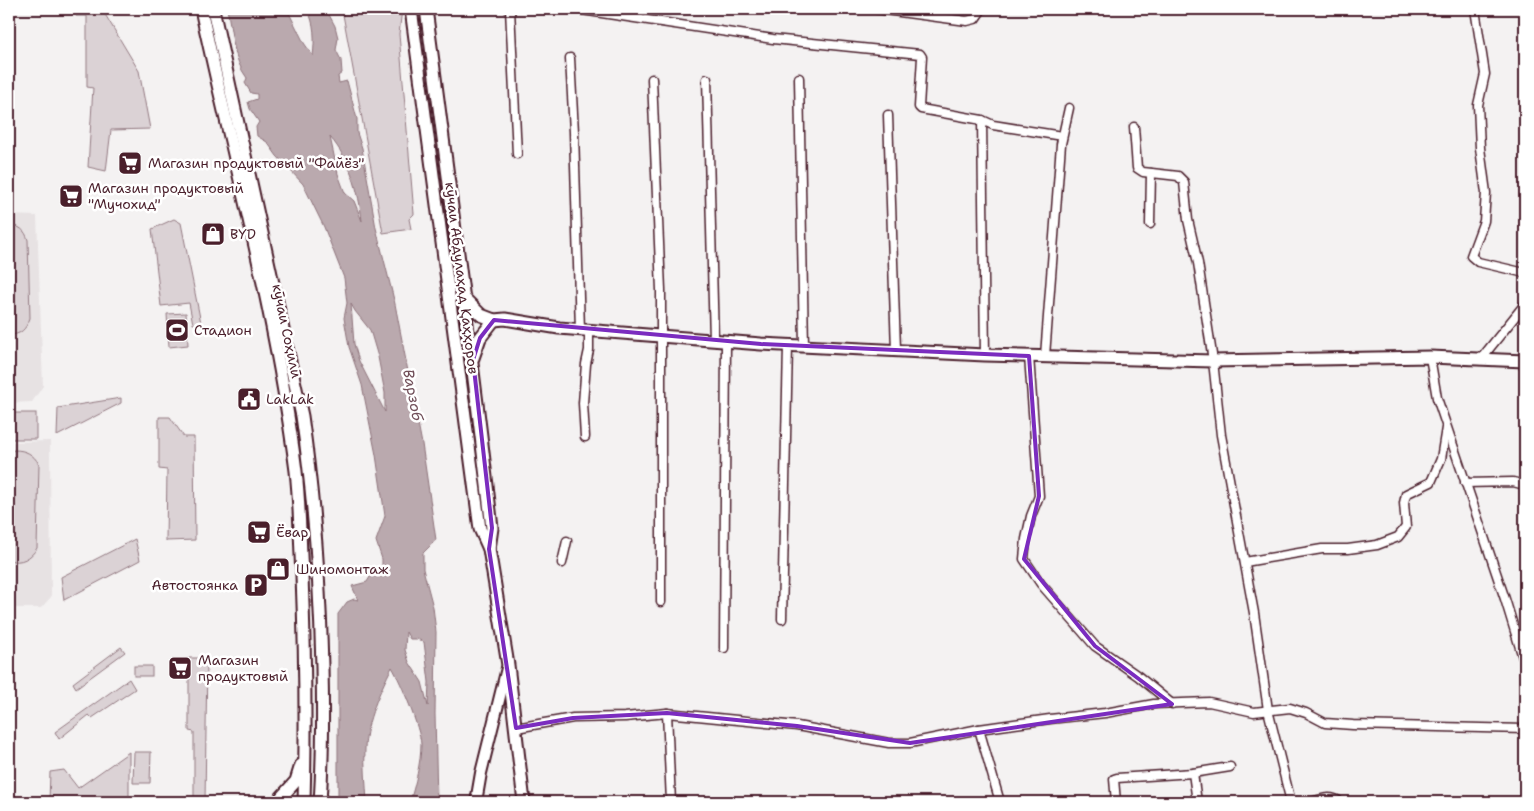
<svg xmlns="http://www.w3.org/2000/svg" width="1534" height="811" font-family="'Shantell Sans',sans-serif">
<rect width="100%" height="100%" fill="#f4f2f2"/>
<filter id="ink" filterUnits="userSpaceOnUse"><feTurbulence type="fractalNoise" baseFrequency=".02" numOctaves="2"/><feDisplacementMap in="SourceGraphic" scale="10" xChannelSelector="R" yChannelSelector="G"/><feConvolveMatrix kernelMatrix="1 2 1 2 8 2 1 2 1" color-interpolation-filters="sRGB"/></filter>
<g filter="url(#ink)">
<g fill="#e7e2e3">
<polygon points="9,215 37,216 43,386 32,402 9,403"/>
<polygon points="50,441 51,597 41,608 9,608 9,442"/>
</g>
<g fill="#dbd2d5" stroke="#927880">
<polygon points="76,9 100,9 106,16 139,71 150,129 111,130 106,171 88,167 93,88 87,87 87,16 76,16"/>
<polygon points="342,9 402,9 399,34 414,214 409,219 411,229 383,233"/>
<polygon points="174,219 181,223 201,323 193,324 189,303 161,306 152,229"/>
<path d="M9,225C20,226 25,230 28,240L30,318C26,329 21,335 9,335Z"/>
<polygon points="186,313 188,345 169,347 167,314"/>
<polygon points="121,398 121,403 57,436 58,408"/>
<rect x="9" y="413" width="27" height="26"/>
<polygon points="159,417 170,417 184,437 194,437 195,540 166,541 167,470 159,469"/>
<path d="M14,450C26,450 33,454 39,464L37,548C31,558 21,564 9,560V452Z"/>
<polygon points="135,539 140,560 64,600 61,577"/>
<polygon points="121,647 125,652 76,688 73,683"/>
<polygon points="189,658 207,658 205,802 194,802 194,732 189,731"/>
<rect x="134" y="666" width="18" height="10"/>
<polygon points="129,679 135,689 92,718 89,715 59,739 55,732"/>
<polygon points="129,752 129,802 49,802 50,772 64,770 78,788"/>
<polygon points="134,752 151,752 150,783 133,783"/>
</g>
<path fill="#baa9ae" stroke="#8d727a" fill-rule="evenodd" d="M227,9H287L304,43L313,56C315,40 315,23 307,9H326L335,26L338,38L336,50L341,60L342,73L338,76L339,83L347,81L357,119V133L362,148L376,228L395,304L422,444L436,540L423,553V569L433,607L436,632L435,714L437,802H410C415,784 421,763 421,744C420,728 401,682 392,667C380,691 366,721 365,748C364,766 366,784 367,802H338V614L347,602L354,599L358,600L352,586L367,582L373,572L382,569V559L376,541L385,516L376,455L362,385L349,347L344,318L347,303L344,278L324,227L303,184L277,156L267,142L257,136L256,127L259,122L250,109L248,102L257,99V94L251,93L245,83L247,78C233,60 232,31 227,9ZM330,137C350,160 359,191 362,221L354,201L345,193L338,174ZM351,304L355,311L370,330L378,357L385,393V412L359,361L354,344ZM406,632L410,639H417L424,642L429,682L428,706L422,682L409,662L405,650Z"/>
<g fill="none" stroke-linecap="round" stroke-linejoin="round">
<g stroke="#4a1f2b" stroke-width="11">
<g id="minor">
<polyline points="510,9 517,154"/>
<polyline points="575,9 773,39 920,54 922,57 919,107 921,109 982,120 993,125 1062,136"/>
<polyline points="877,9 967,21 975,19 982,9"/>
<polyline points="1475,9 1485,74 1478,105 1480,148 1486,193 1484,221 1471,256 1478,262 1525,273"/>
<polyline points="570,58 574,132 580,330"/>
<polyline points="799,78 804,346"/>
<polyline points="652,79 661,290 661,602"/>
<polyline points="707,79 714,340"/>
<polyline points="888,115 896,350"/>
<polyline points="982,120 985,355"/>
<polyline points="1134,127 1137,168 1143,172 1178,176 1184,182 1188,220 1198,263 1213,361 1221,435 1254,613 1268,710 1291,802"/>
<polyline points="1150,224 1151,173"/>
<polyline points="1029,356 1039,496 1031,516 1026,539 1024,559 1041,584 1095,646 1138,676 1172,704"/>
<polyline points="1045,356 1061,144 1069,108"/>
<polyline points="1430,357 1437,398 1505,599 1525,664"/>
<polyline points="1480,360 1525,304"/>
<polyline points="585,437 583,403 586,364 589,350 589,330"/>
<polyline points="1465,483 1513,482 1525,485"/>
<polyline points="1245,562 1322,549 1348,549 1377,545 1398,537 1406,527 1404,503 1406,494 1431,482 1441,459 1446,428"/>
<polyline points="562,563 567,541"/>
<polyline points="782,619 788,346"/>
<polyline points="724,648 726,342"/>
<polyline points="667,713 671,802"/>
<polyline points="516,728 573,718 625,717 667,713 797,726 889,743 910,743 979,729"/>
<polyline points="1193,773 1197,802"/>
<polyline points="1000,802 979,729 1050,719 1105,713 1154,704 1209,702 1254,712 1290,708 1306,713 1325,723 1353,725 1525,729"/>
<polyline points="1116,802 1114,779 1117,778 1193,773 1230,767"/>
<path d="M1311,802C1321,799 1331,795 1340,802"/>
</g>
</g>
<g stroke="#4a1f2b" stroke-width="14">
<polyline id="tertiary" points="476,802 481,773 507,668"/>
</g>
<g stroke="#4a1f2b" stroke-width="15">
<g id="secondary">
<path d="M201,9C234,162 276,315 296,471C300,506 300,541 302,576C305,651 306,727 304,802"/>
<path d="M213,9L302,416C314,499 320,582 322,666C323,712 323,757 320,802"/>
<polyline points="411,9 480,529 489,549 508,665 524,802"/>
<path d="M426,9C449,182 472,355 492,528L489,549"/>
<polyline points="463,297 481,315 494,320 505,319 559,328 761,344 985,355 1213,361 1430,357 1525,361"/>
<polyline points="473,358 480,338 494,320"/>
<polyline points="277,802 296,781 301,765"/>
</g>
</g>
<use href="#minor" stroke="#fff" stroke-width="8"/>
<use href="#tertiary" stroke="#fff" stroke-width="10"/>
<use href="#secondary" stroke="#fff" stroke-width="11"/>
</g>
</g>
<path fill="none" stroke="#7b2cbf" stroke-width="4" stroke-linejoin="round" d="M494,320L761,344L1029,356L1039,496L1024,559L1095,646L1172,704L910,743L797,726L667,713L573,718L516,728L489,549L492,528L473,360L480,338Z"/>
<defs>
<g id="supermarket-square" transform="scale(1.25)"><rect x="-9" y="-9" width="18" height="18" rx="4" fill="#4a1f2b" stroke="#fff"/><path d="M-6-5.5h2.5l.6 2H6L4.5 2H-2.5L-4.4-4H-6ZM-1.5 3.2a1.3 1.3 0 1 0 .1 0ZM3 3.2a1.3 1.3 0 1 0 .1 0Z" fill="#fff"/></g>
<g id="shop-square" transform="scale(1.25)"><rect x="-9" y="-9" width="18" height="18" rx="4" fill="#4a1f2b" stroke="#fff"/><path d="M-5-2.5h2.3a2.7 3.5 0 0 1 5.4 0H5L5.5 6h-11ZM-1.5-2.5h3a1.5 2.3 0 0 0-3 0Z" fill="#fff"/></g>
<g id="stadium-square" transform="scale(1.25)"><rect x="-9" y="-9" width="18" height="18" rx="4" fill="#4a1f2b" stroke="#fff"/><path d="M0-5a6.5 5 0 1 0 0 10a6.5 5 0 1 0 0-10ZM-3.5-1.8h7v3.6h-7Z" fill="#fff"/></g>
<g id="civic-square" transform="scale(1.25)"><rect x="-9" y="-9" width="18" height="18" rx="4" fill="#4a1f2b" stroke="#fff"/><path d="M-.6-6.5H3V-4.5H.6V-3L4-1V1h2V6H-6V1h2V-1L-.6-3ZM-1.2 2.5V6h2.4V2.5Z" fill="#fff"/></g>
<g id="parking-square" transform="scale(1.25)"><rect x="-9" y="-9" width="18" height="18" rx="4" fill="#4a1f2b" stroke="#fff"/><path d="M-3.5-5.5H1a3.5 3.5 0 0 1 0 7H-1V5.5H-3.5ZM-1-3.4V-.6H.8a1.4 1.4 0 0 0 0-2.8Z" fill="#fff"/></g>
</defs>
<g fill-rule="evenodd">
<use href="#supermarket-square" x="130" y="163"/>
<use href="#supermarket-square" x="71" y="196"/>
<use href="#shop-square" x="213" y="234"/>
<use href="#stadium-square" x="177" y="330"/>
<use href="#civic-square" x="249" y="399"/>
<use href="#supermarket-square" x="259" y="532"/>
<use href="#shop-square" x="278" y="569"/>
<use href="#parking-square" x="256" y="585"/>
<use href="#supermarket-square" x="180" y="668"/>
</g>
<g text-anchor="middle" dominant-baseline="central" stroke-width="5" stroke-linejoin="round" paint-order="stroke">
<g font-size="14" fill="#4a1f2b" stroke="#fff" text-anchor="start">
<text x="148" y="163">Магазин продуктовый "Файёз"</text>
<text x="88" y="188">Магазин продуктовый<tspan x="88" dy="16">"Мучохид"</tspan></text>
<text x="230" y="234">BYD</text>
<text x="194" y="330">Стадион</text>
<text x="266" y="399">LakLak</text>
<text x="276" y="532">Ёвар</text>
<text x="296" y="569">Шиномонтаж</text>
<text x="238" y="585" text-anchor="end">Автостоянка</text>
<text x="198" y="660">Магазин<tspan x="198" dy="16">продуктовый</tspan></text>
</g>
<g font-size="14" fill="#4a1f2b" stroke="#fff">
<text transform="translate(462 278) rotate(83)">кӯчаи Абдулаҳад Қаҳҳоров</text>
<text transform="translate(287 331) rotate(78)">кӯчаи Соҳилӣ</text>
</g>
<g font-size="15" font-style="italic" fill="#714f59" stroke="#fff">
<text transform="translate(413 395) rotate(79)">Варзоб</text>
</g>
</g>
<rect width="1534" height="811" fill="none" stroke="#fff" stroke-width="30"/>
<rect x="15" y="15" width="1504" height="781" fill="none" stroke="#4a1f2b" stroke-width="2" filter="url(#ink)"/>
</svg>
